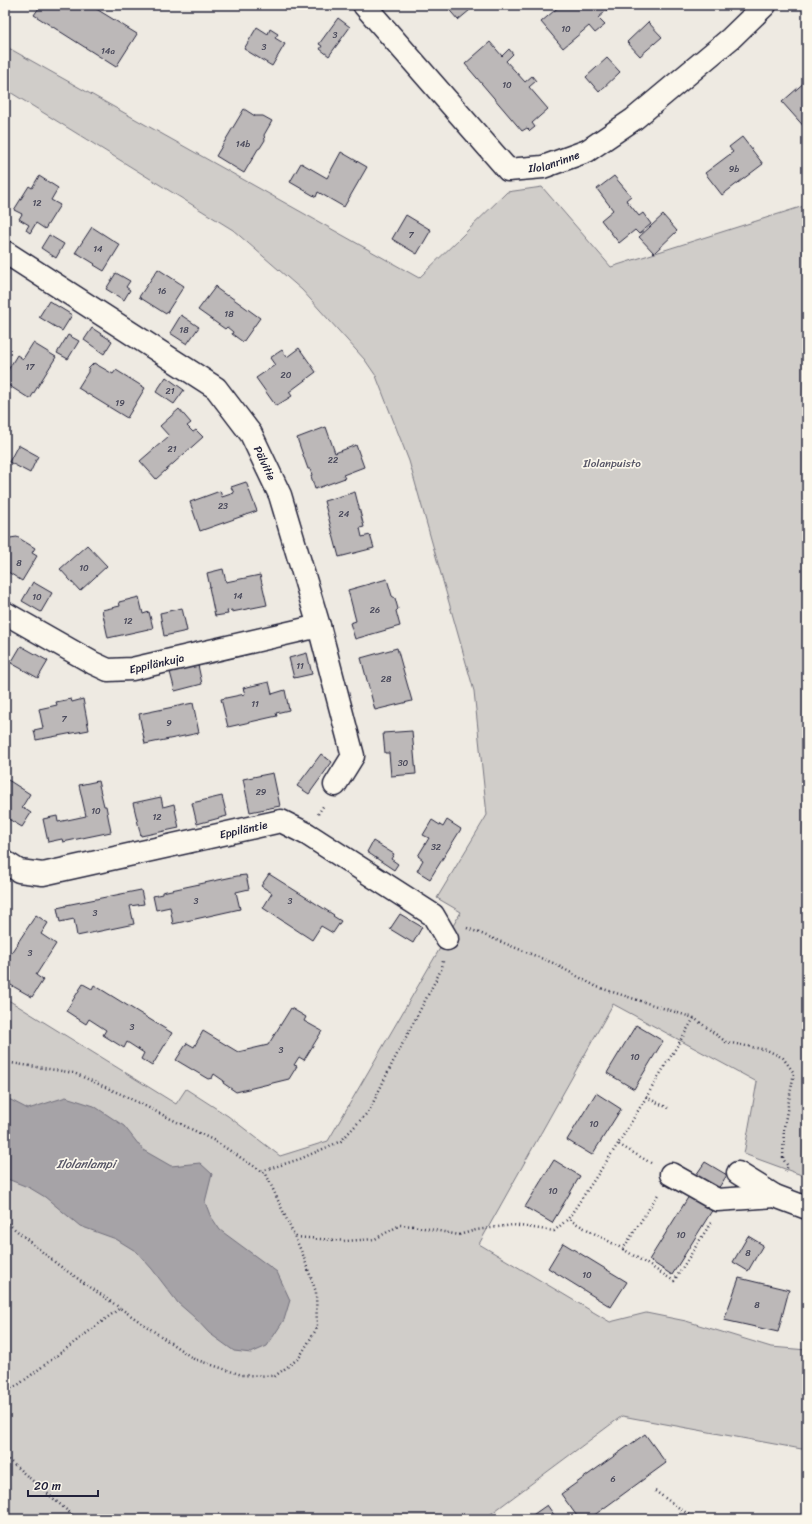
<svg xmlns="http://www.w3.org/2000/svg" width="812" height="1524" font-family="Sriracha,sans-serif">
<rect width="100%" height="100%" fill="#eeeae2"/>
<filter id="ink" filterUnits="userSpaceOnUse"><feTurbulence type="fractalNoise" baseFrequency=".025" numOctaves="2"/><feDisplacementMap in="SourceGraphic" scale="8" xChannelSelector="R" yChannelSelector="G"/><feConvolveMatrix kernelMatrix="1 2 1 2 8 2 1 2 1" color-interpolation-filters="sRGB"/></filter>
<g filter="url(#ink)">
<polygon fill="#d0cdc9" stroke="#797882" points="5,46 419,278 507,192 542,187 611,267 807,205 807,1177 744,1154 757,1082 613,1004 479,1244 610,1322 646,1313 686,1321 771,1347 807,1350 807,1450 622,1416 484,1519 5,1519 5,998 176,1104 186,1089 228,1116 280,1156 328,1141 461,912 437,898 487,815 474,691 409,461 376,376 365,360 302,290 233,230 5,89"/>
<polygon fill="#a6a3a7" stroke="#716f7c" points="5,1097 28,1109 66,1097 94,1106 124,1126 143,1150 171,1166 200,1163 212,1174 205,1202 210,1215 220,1230 277,1272 290,1300 284,1320 267,1346 251,1353 234,1351 209,1333 194,1317 178,1303 152,1269 137,1252 116,1239 80,1226 45,1197 30,1188 5,1178"/>
<g fill="#bcb8b8" stroke="#22223b">
<polygon points="41,5 90,5 137,34 116,67 34,15"/>
<polygon points="445,5 476,5 458,20"/>
<polygon points="561,5 613,5 598,18 605,25 595,33 589,26 563,48 541,22"/>
<polygon points="338,18 350,27 329,56 320,49 322,46 319,44"/>
<polygon points="648,22 662,37 640,56 627,42"/>
<polygon points="257,27 268,34 270,29 278,34 275,38 285,44 272,66 244,49"/>
<polygon points="490,42 502,56 509,49 513,54 506,61 525,82 532,76 536,81 529,87 548,109 532,123 535,127 530,131 527,128 522,131 465,64"/>
<polygon points="607,58 620,72 599,92 586,77"/>
<polygon points="807,80 807,130 782,102"/>
<polygon points="244,109 255,116 263,116 272,121 264,135 265,140 260,148 258,149 244,173 216,156"/>
<polygon points="742,137 763,164 722,195 705,173 733,152 729,147"/>
<polygon points="341,152 367,167 344,207 318,192 316,197 290,182 301,163 327,178"/>
<polygon points="39,176 58,188 51,200 60,205 45,229 36,223 30,233 26,230 29,225 19,219 22,214 14,210 29,186 32,188"/>
<polygon points="614,176 631,196 626,200 639,216 643,213 651,224 639,234 635,230 619,243 601,220 613,210 597,189"/>
<polygon points="406,215 431,230 417,254 392,239"/>
<polygon points="663,215 677,231 654,253 639,237"/>
<polygon points="92,227 120,245 104,271 94,265 95,264 77,253 75,253"/>
<polygon points="49,235 64,244 56,258 41,248"/>
<polygon points="158,269 184,286 166,314 139,297"/>
<polygon points="116,273 130,281 126,287 130,290 124,300 106,289"/>
<polygon points="216,286 217,287 216,288 227,296 228,295 260,318 243,342 232,334 233,332 227,327 225,329 198,310"/>
<polygon points="49,301 72,315 62,331 39,317"/>
<polygon points="181,315 199,327 187,344 170,333"/>
<polygon points="92,328 112,341 104,354 84,340"/>
<polygon points="68,335 79,341 68,359 57,353"/>
<polygon points="33,343 56,357 30,399 5,383 5,375 17,355 23,359"/>
<polygon points="299,348 316,372 289,392 292,396 276,406 256,378 275,365 270,358 282,350 287,357"/>
<polygon points="94,363 113,374 116,370 145,388 127,418 78,388 88,372 88,369"/>
<polygon points="166,377 184,390 174,404 156,392"/>
<polygon points="179,409 191,423 187,426 193,432 196,430 203,437 156,479 140,461 169,436 160,426"/>
<polygon points="326,427 335,453 356,445 364,467 343,475 345,478 315,489 311,476 312,475 310,469 308,469 297,438"/>
<polygon points="18,445 38,456 30,473 9,462"/>
<polygon points="246,482 257,511 200,531 190,502 220,491 222,497 234,493 231,487"/>
<polygon points="355,492 364,527 360,528 362,537 370,535 374,548 339,557 324,501"/>
<polygon points="5,535 10,538 17,537 35,548 32,553 37,556 22,581 5,570"/>
<polygon points="87,545 107,566 80,591 60,569"/>
<polygon points="223,569 226,582 260,575 267,605 232,612 232,610 227,611 228,614 215,616 209,587 210,587 207,573"/>
<polygon points="387,579 392,596 395,598 398,609 396,611 400,626 355,639 350,623 356,621 348,590"/>
<polygon points="33,582 52,593 41,612 22,601"/>
<polygon points="139,597 143,614 149,612 153,628 108,638 102,610 120,606 119,602"/>
<polygon points="182,608 187,631 164,636 160,613"/>
<polygon points="21,646 48,661 38,678 11,663"/>
<polygon points="397,648 412,701 375,710 361,658"/>
<polygon points="307,653 312,674 294,678 289,658"/>
<polygon points="198,665 202,684 175,691 170,672"/>
<polygon points="269,682 272,694 285,690 289,710 276,713 277,716 228,727 221,699 245,694 243,688"/>
<polygon points="71,699 72,702 83,699 89,730 36,740 34,730 43,728 39,709 57,705 56,702"/>
<polygon points="193,703 199,733 145,744 139,714"/>
<polygon points="412,731 416,774 391,776 389,753 385,753 383,733"/>
<polygon points="321,754 332,762 309,794 297,786"/>
<polygon points="273,773 280,806 250,812 243,779"/>
<polygon points="5,778 30,794 22,807 31,813 22,827 5,817"/>
<polygon points="98,781 104,806 106,806 111,832 63,842 62,839 48,842 43,819 57,816 58,822 86,816 79,785"/>
<polygon points="222,796 227,816 197,824 192,803"/>
<polygon points="161,797 163,807 174,804 179,828 141,836 133,803"/>
<polygon points="432,820 443,827 447,820 461,829 430,879 417,871 423,860 418,856 429,838 423,835"/>
<polygon points="373,841 394,854 391,859 398,864 394,870 367,852"/>
<polygon points="269,874 334,915 333,916 341,921 333,933 321,926 312,940 263,908 272,893 261,886"/>
<polygon points="246,875 249,889 236,892 240,909 173,924 170,907 156,910 153,896 162,894 162,892 237,876"/>
<polygon points="141,890 144,904 130,906 134,924 77,936 74,919 60,922 57,908 66,906 66,905"/>
<polygon points="400,914 422,927 413,943 390,929"/>
<polygon points="36,915 48,923 41,934 56,944 36,975 43,980 32,997 9,984 7,987 5,986 5,962"/>
<polygon points="83,984 92,989 94,985 172,1033 152,1066 141,1059 144,1053 127,1042 124,1048 103,1035 106,1030 89,1019 86,1024 66,1011"/>
<polygon points="291,1008 306,1017 304,1021 322,1031 304,1060 299,1057 294,1065 297,1066 289,1079 236,1092 223,1083 224,1081 214,1074 212,1078 208,1079 176,1060 187,1043 194,1047 203,1031 238,1052 268,1045"/>
<polygon points="636,1025 663,1041 634,1089 607,1073"/>
<polygon points="596,1093 621,1109 592,1155 567,1140"/>
<polygon points="554,1160 580,1176 552,1223 525,1207"/>
<polygon points="705,1162 727,1175 716,1192 694,1178"/>
<polygon points="689,1196 713,1209 672,1275 649,1260"/>
<polygon points="748,1236 763,1245 748,1271 733,1262"/>
<polygon points="563,1243 627,1282 611,1307 548,1268"/>
<polygon points="739,1278 789,1290 778,1332 724,1320"/>
<polygon points="645,1434 666,1463 589,1519 579,1519 561,1494"/>
<polygon points="547,1505 557,1519 527,1519"/>
</g>
<g fill="none" stroke-linecap="round" stroke-linejoin="round">
<g stroke="#22223b" stroke-width="25">
<g id="minor">
<path id="s1" d="M364,5L508,170L543,167L587,151L634,119L731,38L765,5"/>
<path id="s2" d="M5,252L216,388L251,434L280,495L319,626L353,756L335,785"/>
<path id="s3" d="M5,613L93,663L108,670L132,669L319,626"/>
<path id="s4" d="M5,862L19,871L43,874L281,821L307,834L433,915L447,939"/>
<polyline points="738,1173 775,1196 807,1208"/>
<polyline points="671,1174 717,1200 775,1196"/>
</g>
</g>
<g stroke="#22223b" stroke-width="2.5" stroke-dasharray="1 3" stroke-linecap="butt">
<polyline points="318,814 324,805"/>
<polyline points="467,928 553,963 597,987 694,1018 726,1042 767,1050 783,1058 794,1073 784,1127 783,1159 788,1166 784,1174"/>
<polyline points="5,1062 74,1073 123,1095 215,1141 266,1174 303,1255 316,1292 317,1328 299,1358 275,1376 242,1375 194,1359 120,1308 18,1385 5,1391"/>
<polyline points="646,1097 668,1108"/>
<polyline points="618,1144 568,1219 623,1249 659,1193"/>
<polyline points="651,1163 618,1144 694,1018"/>
<polyline points="262,1171 300,1159 341,1141 369,1111 393,1062 442,968 443,961"/>
<polyline points="5,1221 57,1264 120,1308"/>
<polyline points="296,1237 346,1241 375,1239 400,1225 414,1226 459,1235 476,1230 513,1225 554,1231 568,1219"/>
<polyline points="623,1249 674,1281 712,1221"/>
<polyline points="5,1457 77,1519"/>
<polyline points="655,1491 695,1519"/>
</g>
<use href="#minor" stroke="#fbf7ec" stroke-width="22"/>
</g>
</g>
<g text-anchor="middle" dominant-baseline="central" stroke-width="3.5" stroke-linejoin="round" paint-order="stroke">
<g font-size="9" fill="#48485a">
<text x="566" y="29">10</text>
<text x="335" y="35">3</text>
<text x="264" y="47">3</text>
<text x="108" y="51">14a</text>
<text x="507" y="85">10</text>
<text x="243" y="144">14b</text>
<text x="734" y="169">9b</text>
<text x="37" y="203">12</text>
<text x="411" y="235">7</text>
<text x="98" y="249">14</text>
<text x="162" y="291">16</text>
<text x="229" y="314">18</text>
<text x="184" y="330">18</text>
<text x="30" y="367">17</text>
<text x="286" y="375">20</text>
<text x="170" y="391">21</text>
<text x="120" y="403">19</text>
<text x="172" y="449">21</text>
<text x="333" y="460">22</text>
<text x="223" y="506">23</text>
<text x="344" y="514">24</text>
<text x="19" y="563">8</text>
<text x="84" y="568">10</text>
<text x="238" y="596">14</text>
<text x="37" y="597">10</text>
<text x="375" y="610">26</text>
<text x="128" y="621">12</text>
<text x="300" y="666">11</text>
<text x="386" y="679">28</text>
<text x="255" y="704">11</text>
<text x="64" y="719">7</text>
<text x="169" y="723">9</text>
<text x="403" y="763">30</text>
<text x="261" y="792">29</text>
<text x="96" y="811">10</text>
<text x="157" y="817">12</text>
<text x="436" y="847">32</text>
<text x="196" y="901">3</text>
<text x="290" y="901">3</text>
<text x="95" y="913">3</text>
<text x="30" y="953">3</text>
<text x="132" y="1027">3</text>
<text x="281" y="1050">3</text>
<text x="635" y="1057">10</text>
<text x="594" y="1124">10</text>
<text x="553" y="1191">10</text>
<text x="681" y="1235">10</text>
<text x="748" y="1253">8</text>
<text x="587" y="1275">10</text>
<text x="757" y="1305">8</text>
<text x="613" y="1479">6</text>
</g>
<g font-size="11" fill="#22223b" stroke="#fbf7ec">
<text stroke="none"><textPath href="#s1" startOffset="266">Ilolanrinne</textPath></text>
<text stroke="none"><textPath href="#s2" startOffset="341">Pälvitie</textPath></text>
<text stroke="none"><textPath href="#s3" startOffset="167">Eppilänkuja</textPath></text>
<text stroke="none"><textPath href="#s4" startOffset="246">Eppiläntie</textPath></text>
</g>
<g font-size="11" fill="#565566" stroke="#fbf7ec">
<text x="612" y="463">Ilolanpuisto</text>
</g>
<g font-size="12" font-style="italic" fill="#575666" stroke="#fbf7ec">
<text x="86" y="1164">Ilolanlampi</text>
</g>
</g>
<rect width="812" height="1524" fill="none" stroke="#fbf7ec" stroke-width="20"/>
<rect x="10" y="10" width="792" height="1504" fill="none" stroke="#22223b" stroke-width="1.5" filter="url(#ink)"/>
<path d="M28 1490v6h70v-6" fill="none" stroke="#22223b" stroke-width="2"/>
<text x="34" y="1490" font-size="12" fill="#22223b" stroke="#fbf7ec" stroke-width="3" paint-order="stroke">20 m</text>
</svg>
